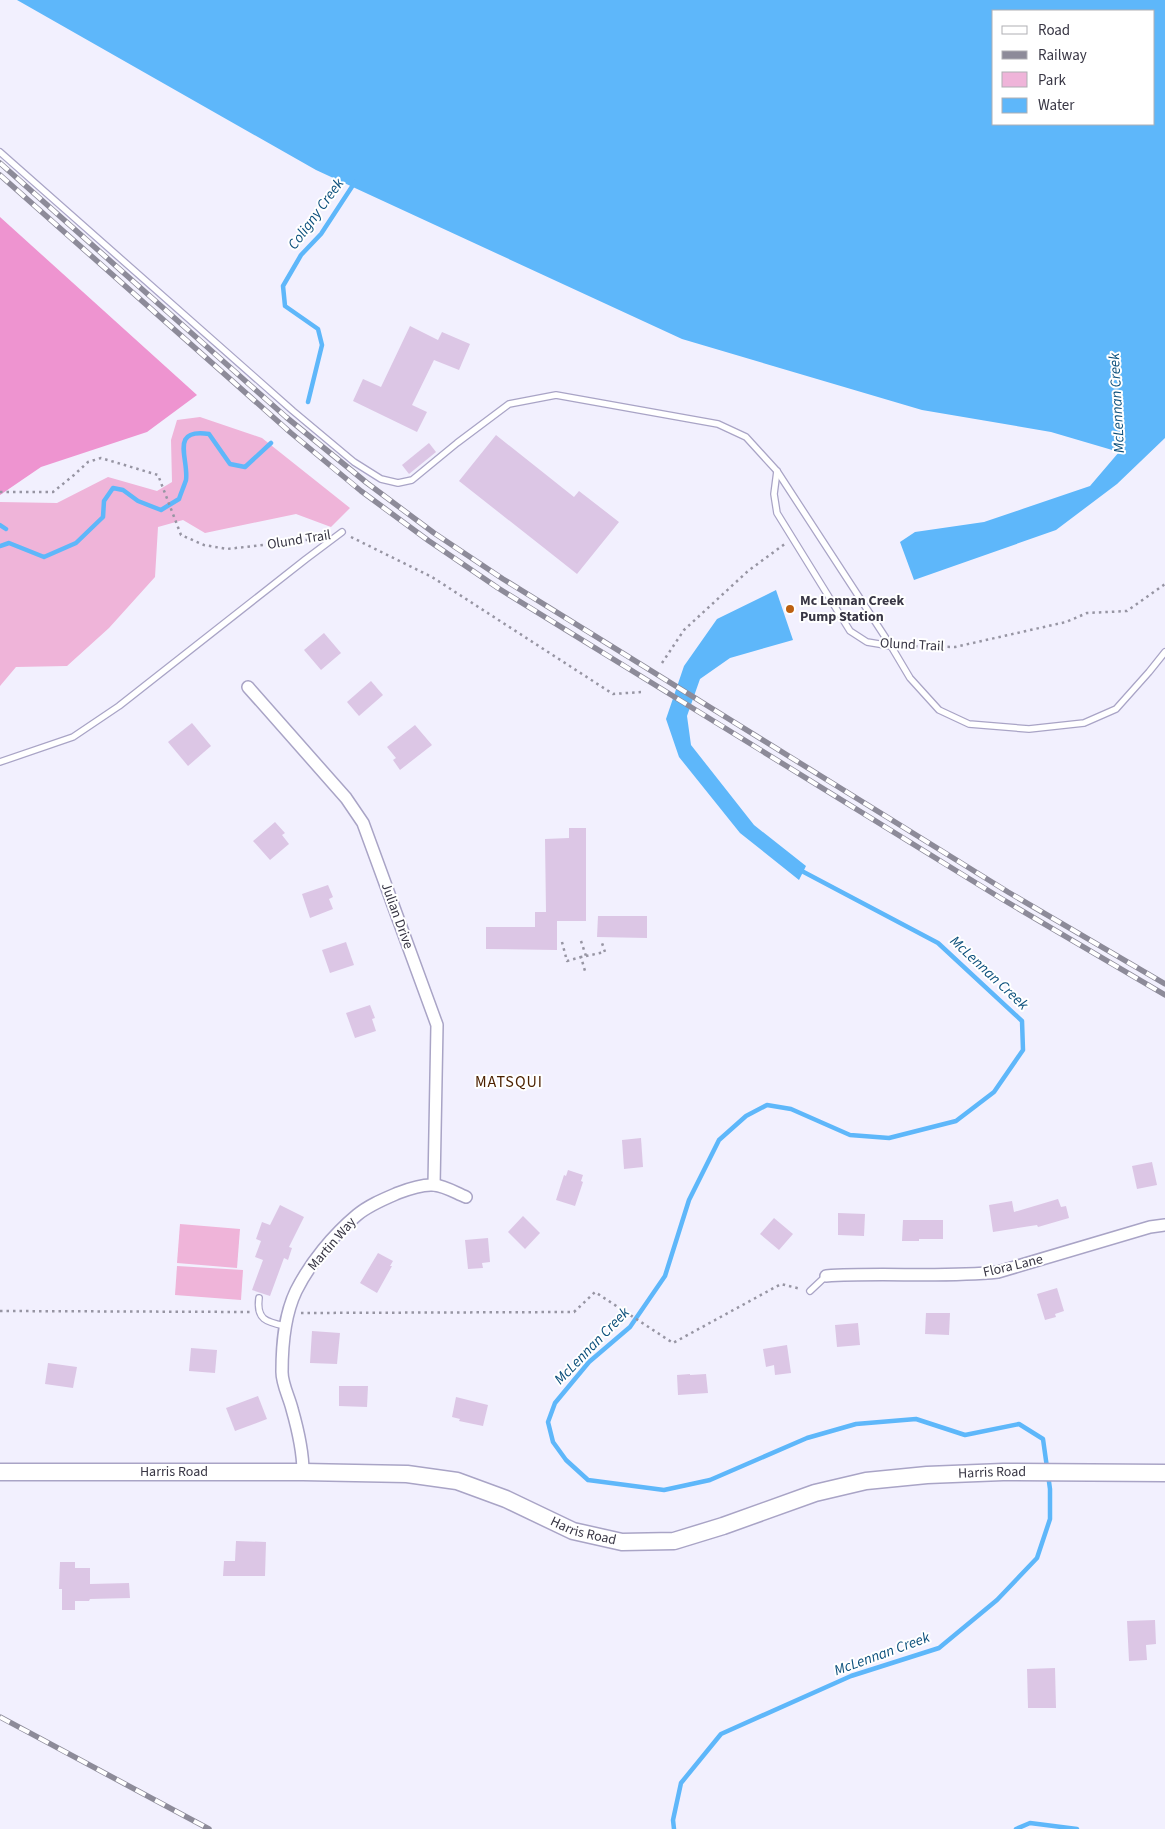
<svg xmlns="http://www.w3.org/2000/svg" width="1165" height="1829" font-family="'Source Sans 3',sans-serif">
<rect width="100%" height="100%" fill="#f2f0fe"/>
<g fill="#efb4d9">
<polygon points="200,417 262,438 350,508 331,527 296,514 205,533 183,520 158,527 155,577 109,628 67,666 16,667 0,686 0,502 57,503 108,477 157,491 172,482 171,440 177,420"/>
<polygon points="180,1224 240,1229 237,1268 177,1263"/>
<polygon points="177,1266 243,1270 241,1300 175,1295"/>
</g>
<polygon fill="#ee94d0" points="0,217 197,395 147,432 41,467 0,495"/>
<g fill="#5eb7fa" fill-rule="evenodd">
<path d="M17,0H1165V438L1117,484L1056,530L914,580L900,542L915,532L984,522L1090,486L1119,452L1051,432L922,410L682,339L316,170ZM1154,11V124H994V11Z"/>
<polygon points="776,590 793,640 730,658 700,679 687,716 691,745 754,825 806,866 799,880 740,833 679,757 666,719 684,666 717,619"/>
</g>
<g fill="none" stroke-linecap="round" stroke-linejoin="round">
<g stroke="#5eb7fa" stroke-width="4.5">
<polyline points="308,402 322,345 318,329 285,306 283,286 301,255 321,234 355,182"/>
<polyline points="0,525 6,529"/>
<path d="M0,546L9,543L44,557L76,543L103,517L104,501L113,488L123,490L138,501L161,510L179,499C181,493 184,486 186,480C189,459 169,428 209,434L230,464L245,467L271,443"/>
<polyline points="674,1829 673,1820 681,1783 721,1734 851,1676 939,1648 997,1600 1037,1558 1050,1519 1050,1489 1043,1439 1019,1424 965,1435 916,1419 856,1424 807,1438 710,1480 664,1490 588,1480 566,1460 553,1442 548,1422 555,1403 589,1362 630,1327 665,1276 689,1200 719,1140 746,1116 767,1105 791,1109 850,1135 889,1138 956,1121 994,1092 1023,1050 1022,1021 938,943 798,869"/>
<polyline points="1016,1829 1030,1823 1077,1829"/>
</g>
</g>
<g fill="#dcc6e5">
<polygon points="410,326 438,340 442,332 470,344 459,370 434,360 412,405 427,412 417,432 353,401 363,379 381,387"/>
<polygon points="496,435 574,497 579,491 619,522 577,574 459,481"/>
<polygon points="429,443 436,452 409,474 402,465"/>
<polygon points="324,633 341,653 321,670 304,650"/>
<polygon points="371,681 383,695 359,716 347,702"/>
<polygon points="192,723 211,746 188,766 168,742"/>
<polygon points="415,725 432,745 400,770 393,760 396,758 387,747"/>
<polygon points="275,822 285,833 282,835 289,844 270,860 253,841"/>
<polygon points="569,828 586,828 586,921 557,921 557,950 486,949 486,927 535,927 535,912 546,912 545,839 569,838"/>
<polygon points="328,885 333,897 329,899 333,909 310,918 302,894"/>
<polygon points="598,916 647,916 647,938 597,937"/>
<polygon points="346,942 354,965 330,973 322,950"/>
<polygon points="370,1005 375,1018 372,1019 376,1031 355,1038 346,1013"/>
<polygon points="641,1138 643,1167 624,1169 622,1140"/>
<polygon points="1152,1162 1157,1185 1137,1189 1132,1166"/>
<polygon points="568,1170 583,1175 581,1181 583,1182 575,1206 556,1200 564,1175 566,1176"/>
<polygon points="1058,1199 1061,1207 1066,1206 1069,1218 1038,1227 1037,1225 993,1232 989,1205 1012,1201 1014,1212"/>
<polygon points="280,1205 304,1217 289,1247 292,1248 288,1260 284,1258 270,1296 252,1290 263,1260 255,1257 261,1241 256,1239 262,1222 270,1225"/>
<polygon points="838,1213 865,1214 864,1236 838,1235"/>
<polygon points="523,1216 540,1233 525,1249 508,1232"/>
<polygon points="774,1218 793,1234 779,1250 760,1234"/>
<polygon points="903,1220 943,1220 943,1239 919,1239 919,1241 902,1241"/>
<polygon points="488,1238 490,1262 482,1263 483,1268 468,1269 465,1240"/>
<polygon points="378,1253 393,1261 390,1266 392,1266 377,1293 360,1283"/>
<polygon points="1057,1288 1064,1311 1055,1314 1056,1317 1045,1320 1037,1294"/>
<polygon points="926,1313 950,1313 949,1335 925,1334"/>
<polygon points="858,1323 860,1345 837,1347 835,1325"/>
<polygon points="312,1331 340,1333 337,1364 310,1363"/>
<polygon points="787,1345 791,1373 775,1375 774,1365 766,1367 763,1349"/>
<polygon points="191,1348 217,1350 215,1373 189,1371"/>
<polygon points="48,1363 77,1367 73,1388 45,1384"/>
<polygon points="690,1374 690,1375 706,1374 708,1393 678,1395 677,1375"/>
<polygon points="339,1386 368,1386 367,1407 339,1406"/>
<polygon points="258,1396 267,1419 235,1431 226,1408"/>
<polygon points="456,1397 488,1405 483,1426 459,1421 460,1419 452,1417"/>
<polygon points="236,1541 266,1542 265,1576 223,1576 224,1561 235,1561"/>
<polygon points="60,1562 75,1562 75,1568 90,1568 90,1584 129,1583 130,1598 90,1599 89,1601 75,1601 75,1610 62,1610 62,1589 59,1589"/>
<polygon points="1155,1620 1156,1644 1146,1645 1147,1660 1129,1661 1127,1621"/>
<polygon points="1055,1668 1056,1708 1028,1708 1027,1669"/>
</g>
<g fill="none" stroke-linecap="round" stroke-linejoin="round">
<g stroke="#a9a4c6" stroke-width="8">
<g id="lane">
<polyline points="0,152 293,411 354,462 381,479 398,483 412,480 457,443 509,404 556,395 718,424 746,437 777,471 891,646 910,678 939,710 969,724 1029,729 1084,723 1116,709 1149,672 1165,652"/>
<polyline points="777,471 774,494 777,513 850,631 867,642 891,646"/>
<polyline points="0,762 73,737 119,706 306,559 342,532"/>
<polyline points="810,1291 826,1276"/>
<path d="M259,1298C256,1320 267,1322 285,1326"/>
</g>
</g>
<g stroke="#a9a4c6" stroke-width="14">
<g id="street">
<polyline points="248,687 346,798 363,823 437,1025 434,1185"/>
<path d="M826,1276C883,1272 941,1278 998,1272L1150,1227L1165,1225"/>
<path d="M303,1472C303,1450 298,1430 292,1409C289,1397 282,1384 282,1372C282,1345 284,1316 296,1291C310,1263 333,1235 357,1215C369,1205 384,1199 398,1193C408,1189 422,1184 434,1185C445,1186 456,1193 466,1197"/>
</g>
</g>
<g stroke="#a9a4c6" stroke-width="19">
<g id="secondary">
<path id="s1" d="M0,1472H303L407,1474L457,1481L506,1499L573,1531L622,1542L674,1541L723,1526L815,1493L866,1481L927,1475L1003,1472L1165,1473"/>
</g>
</g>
<g stroke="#9795a3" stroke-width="2.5" stroke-dasharray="2.5 4" stroke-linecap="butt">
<polyline points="0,492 53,492 74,475 88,462 101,458 158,475 181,535 204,545 227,549 315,539"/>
<polyline points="351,537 432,577 613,694 641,692"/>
<polyline points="902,646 955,647 1066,622 1087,613 1127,611 1165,584"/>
<polyline points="662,663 684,630 748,571 786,543"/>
<polyline points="581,941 586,956 581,957 585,971"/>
<polyline points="562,942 567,961 581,957"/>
<polyline points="586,956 605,952 601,940"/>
<polyline points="0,1311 251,1312"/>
<polyline points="301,1313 574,1312 595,1292 673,1343 781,1284 801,1289"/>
</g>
<use href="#lane" stroke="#fff" stroke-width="5.5"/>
<use href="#street" stroke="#fff" stroke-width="11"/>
<use href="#secondary" stroke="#fff" stroke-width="16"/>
<g stroke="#8d8b99" stroke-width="5.5">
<g id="rail">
<polyline points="0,163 286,417 367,483 434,533 503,579 1008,892 1165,984"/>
<polyline points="0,175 291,433 361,491 429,541 498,588 1002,899 1165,995"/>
<polyline points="0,1717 209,1829"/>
</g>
</g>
<use href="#rail" stroke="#fff" stroke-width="4" stroke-dasharray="11" stroke-linecap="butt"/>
</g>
<circle fill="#bd6010" stroke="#fff" stroke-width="2" cx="790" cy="609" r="5"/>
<g text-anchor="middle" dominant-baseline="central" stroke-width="4" stroke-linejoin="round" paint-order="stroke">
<g font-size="14" fill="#383644" stroke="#fff">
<text transform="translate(299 540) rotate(-9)">Olund Trail</text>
<text transform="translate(912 645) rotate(3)">Olund Trail</text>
<text transform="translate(397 916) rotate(70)">Julian Drive</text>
<text transform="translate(332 1244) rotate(-49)">Martin Way</text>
<text transform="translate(1013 1266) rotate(-13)">Flora Lane</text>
<text stroke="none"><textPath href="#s1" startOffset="174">Harris Road</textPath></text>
<text stroke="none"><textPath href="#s1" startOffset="1014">Harris Road</textPath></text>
<text stroke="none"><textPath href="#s1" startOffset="594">Harris Road</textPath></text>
</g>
<g font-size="14" font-weight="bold" fill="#383644" stroke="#fff" text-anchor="start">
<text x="800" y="601">Mc Lennan Creek<tspan x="800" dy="16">Pump Station</tspan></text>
</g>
<g font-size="15" font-style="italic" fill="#0c507c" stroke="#fff">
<text transform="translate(316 214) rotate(-54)">Coligny Creek</text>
<text transform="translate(1117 403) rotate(-93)">McLennan Creek</text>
<text transform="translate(989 973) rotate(43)">McLennan Creek</text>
<text transform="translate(592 1346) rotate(-46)">McLennan Creek</text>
<text transform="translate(882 1654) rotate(-20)">McLennan Creek</text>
</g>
<g font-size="16" letter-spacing="1" fill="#4d2100" stroke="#fff">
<text x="509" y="1082">MATSQUI</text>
</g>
</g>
<rect x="992" y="10" width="162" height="115" fill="#ffffff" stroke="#afafb4"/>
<rect x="1002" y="26" width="25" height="8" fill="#ffffff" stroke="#afafb4"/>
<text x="1038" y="35" font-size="15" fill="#383644">Road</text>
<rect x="1002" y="51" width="25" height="8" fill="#8d8b99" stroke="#afafb4"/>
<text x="1038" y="60" font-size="15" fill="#383644">Railway</text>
<rect x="1002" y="72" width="25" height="15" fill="#efb4d9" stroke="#afafb4"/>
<text x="1038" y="85" font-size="15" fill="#383644">Park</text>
<rect x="1002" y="98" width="25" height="15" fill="#5eb7fa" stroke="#afafb4"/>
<text x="1038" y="110" font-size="15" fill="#383644">Water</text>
</svg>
